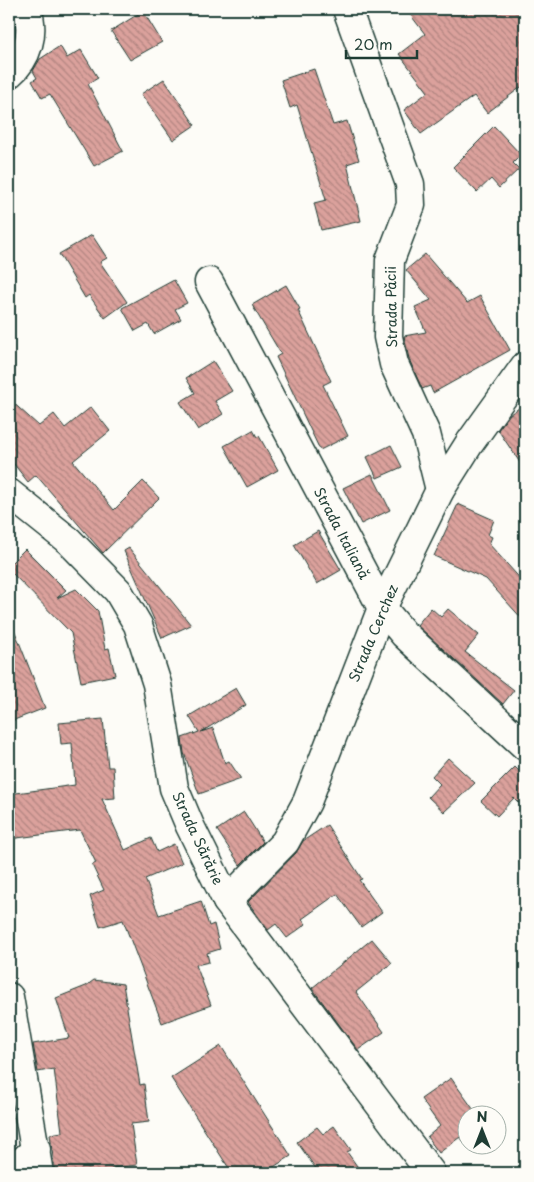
<svg xmlns="http://www.w3.org/2000/svg" width="534" height="1182" font-family="'Playpen Sans',sans-serif">
<defs>
<pattern id="building-back-hatch" width="6" height="6" patternUnits="userSpaceOnUse" patternTransform="scale(1.25)"><rect width="6" height="6" fill="#dba19c"/><path d="M-1 5l2 2M0 0l6 6M5-1l2 2" fill="none" stroke="#b18480"/></pattern>
</defs>
<rect width="100%" height="100%" fill="#fdfcf7"/>
<filter id="ink" filterUnits="userSpaceOnUse"><feTurbulence type="fractalNoise" baseFrequency=".02" numOctaves="2"/><feDisplacementMap in="SourceGraphic" scale="10" xChannelSelector="R" yChannelSelector="G"/><feConvolveMatrix kernelMatrix="1 2 1 2 8 2 1 2 1" color-interpolation-filters="sRGB"/></filter>
<g filter="url(#ink)">
<g fill="url(#building-back-hatch)" stroke="#1f3d34">
<polygon points="406,9 525,9 525,84 487,113 474,96 421,134 404,110 428,92 399,54 425,34"/>
<polygon points="143,11 162,42 130,60 111,31"/>
<polygon points="60,46 67,58 81,50 98,78 88,84 123,151 94,166 50,94 42,98 32,81 37,78 33,71 40,59"/>
<polygon points="314,69 333,125 347,121 359,160 347,164 361,221 321,230 314,203 326,200 297,105 290,108 281,80"/>
<polygon points="164,79 195,125 173,140 141,94"/>
<polygon points="494,126 521,155 513,163 519,169 499,188 491,179 477,192 453,167"/>
<polygon points="92,235 107,258 100,262 127,302 105,318 89,295 85,298 59,254"/>
<polygon points="425,254 467,303 480,296 510,350 433,393 430,386 422,389 409,359 404,336 426,332 415,307 431,300 406,270"/>
<polygon points="174,280 187,303 175,309 181,319 154,334 148,324 135,331 122,308"/>
<polygon points="286,285 300,309 298,310 331,381 323,385 348,436 320,450 276,357 281,354 252,305"/>
<polygon points="213,361 232,391 215,401 223,414 198,430 180,402 195,393 186,378"/>
<polygon points="9,399 39,426 54,414 65,428 91,407 110,431 73,461 114,510 143,481 159,498 103,553 36,475 28,482 9,458"/>
<polygon points="525,404 525,470 498,430 510,414"/>
<polygon points="253,430 257,437 259,436 278,470 247,487 224,446"/>
<polygon points="391,445 402,467 377,478 367,457"/>
<polygon points="372,474 390,510 361,524 343,488"/>
<polygon points="458,504 494,520 488,535 492,537 489,544 525,584 525,622 486,579 434,556"/>
<polygon points="318,531 341,570 317,584 294,545"/>
<polygon points="129,548 191,625 162,638 124,551"/>
<polygon points="25,549 66,590 57,598 76,589 98,611 105,649 109,648 115,675 81,682 71,633 9,570 9,565"/>
<polygon points="431,608 441,617 448,609 479,635 465,652 514,690 503,704 417,625"/>
<polygon points="10,619 45,708 9,722 9,620"/>
<polygon points="236,688 246,705 201,732 213,728 225,763 229,761 241,779 199,794 184,753 182,738 199,732 189,716"/>
<polygon points="103,719 108,767 113,767 115,798 102,799 125,850 151,838 157,852 174,844 182,863 145,879 159,915 201,901 209,926 214,924 220,949 207,953 209,962 196,965 211,1005 162,1023 123,920 100,927 90,896 104,890 92,865 96,863 80,830 9,839 9,794 75,785 72,743 61,744 59,723"/>
<polygon points="448,758 475,783 444,812 428,797 440,784 432,776"/>
<polygon points="515,767 525,777 525,809 514,798 497,816 481,801"/>
<polygon points="244,812 263,842 240,865 217,830"/>
<polygon points="327,825 362,879 359,880 382,912 361,927 337,894 302,919 306,924 287,938 276,924 268,930 248,902 296,853 303,841"/>
<polygon points="372,939 392,963 356,992 384,1032 358,1050 312,988"/>
<polygon points="94,980 123,984 140,1085 144,1084 149,1122 131,1124 137,1165 112,1168 113,1173 55,1173 50,1134 62,1132 54,1069 38,1072 33,1044 69,1038 56,998 86,986"/>
<polygon points="221,1046 291,1156 264,1173 232,1173 171,1078"/>
<polygon points="451,1078 476,1113 482,1109 486,1114 466,1114 466,1144 473,1144 469,1148 460,1137 439,1153 427,1137 440,1126 421,1099"/>
<polygon points="334,1126 351,1150 347,1152 362,1173 319,1173 297,1142 317,1127 323,1134"/>
</g>
<g fill="none" stroke-linecap="round" stroke-linejoin="round">
<g stroke="#1f3d34" stroke-width="31">
<g id="street">
<polyline points="347,9 410,184 411,205 390,260 388,337 394,364 426,434 440,490"/>
<path d="M9,74C28,58 35,33 27,9"/>
<polyline points="209,282 382,608 404,634 525,746"/>
<polyline points="227,901 285,842 307,802 382,608 440,490 469,444 525,366"/>
<polyline points="9,997 39,1173"/>
<polyline points="10,1173 36,1149"/>
</g>
</g>
<g stroke="#1f3d34" stroke-width="31">
<polyline id="secondary" points="9,493 69,541 118,591 138,625 157,684 174,788 190,826 227,901 431,1173"/>
</g>
<use href="#street" stroke="#fdfcf7" stroke-width="28"/>
<use href="#secondary" stroke="#fdfcf7" stroke-width="28"/>
</g>
</g>
<g text-anchor="middle" dominant-baseline="central" stroke-width="4" stroke-linejoin="round" paint-order="stroke">
<g font-size="14" fill="#1f3d34" stroke="#fdfcf7">
<text transform="translate(391 307) rotate(-91)">Strada Păcii</text>
<text transform="translate(342 533) rotate(62)">Strada Italiană</text>
<text transform="translate(373 633) rotate(-67)">Strada Cerchez</text>
<text transform="translate(198 838) rotate(65)">Strada Sărărie</text>
</g>
</g>
<rect width="534" height="1182" fill="none" stroke="#fdfcf7" stroke-width="30"/>
<rect x="15" y="15" width="504" height="1152" fill="none" stroke="#1f3d34" stroke-width="2" filter="url(#ink)"/>
<g transform="translate(482 1130)"><circle r="24" fill="#fdfcf7" stroke="#a4b0a9"/>
<path d="M0-4L9 19L0 12L-9 19Z" fill="#1f3d34"/>
<text y="-8" font-size="14" font-weight="bold" text-anchor="middle" fill="#1f3d34">N</text>
</g>
<path d="M346 50v8h71v-8" fill="none" stroke="#1f3d34" stroke-width="2.5"/>
<text x="354" y="50" font-size="15" fill="#1f3d34" stroke="#fdfcf7" stroke-width="4" paint-order="stroke">20 m</text>
</svg>
